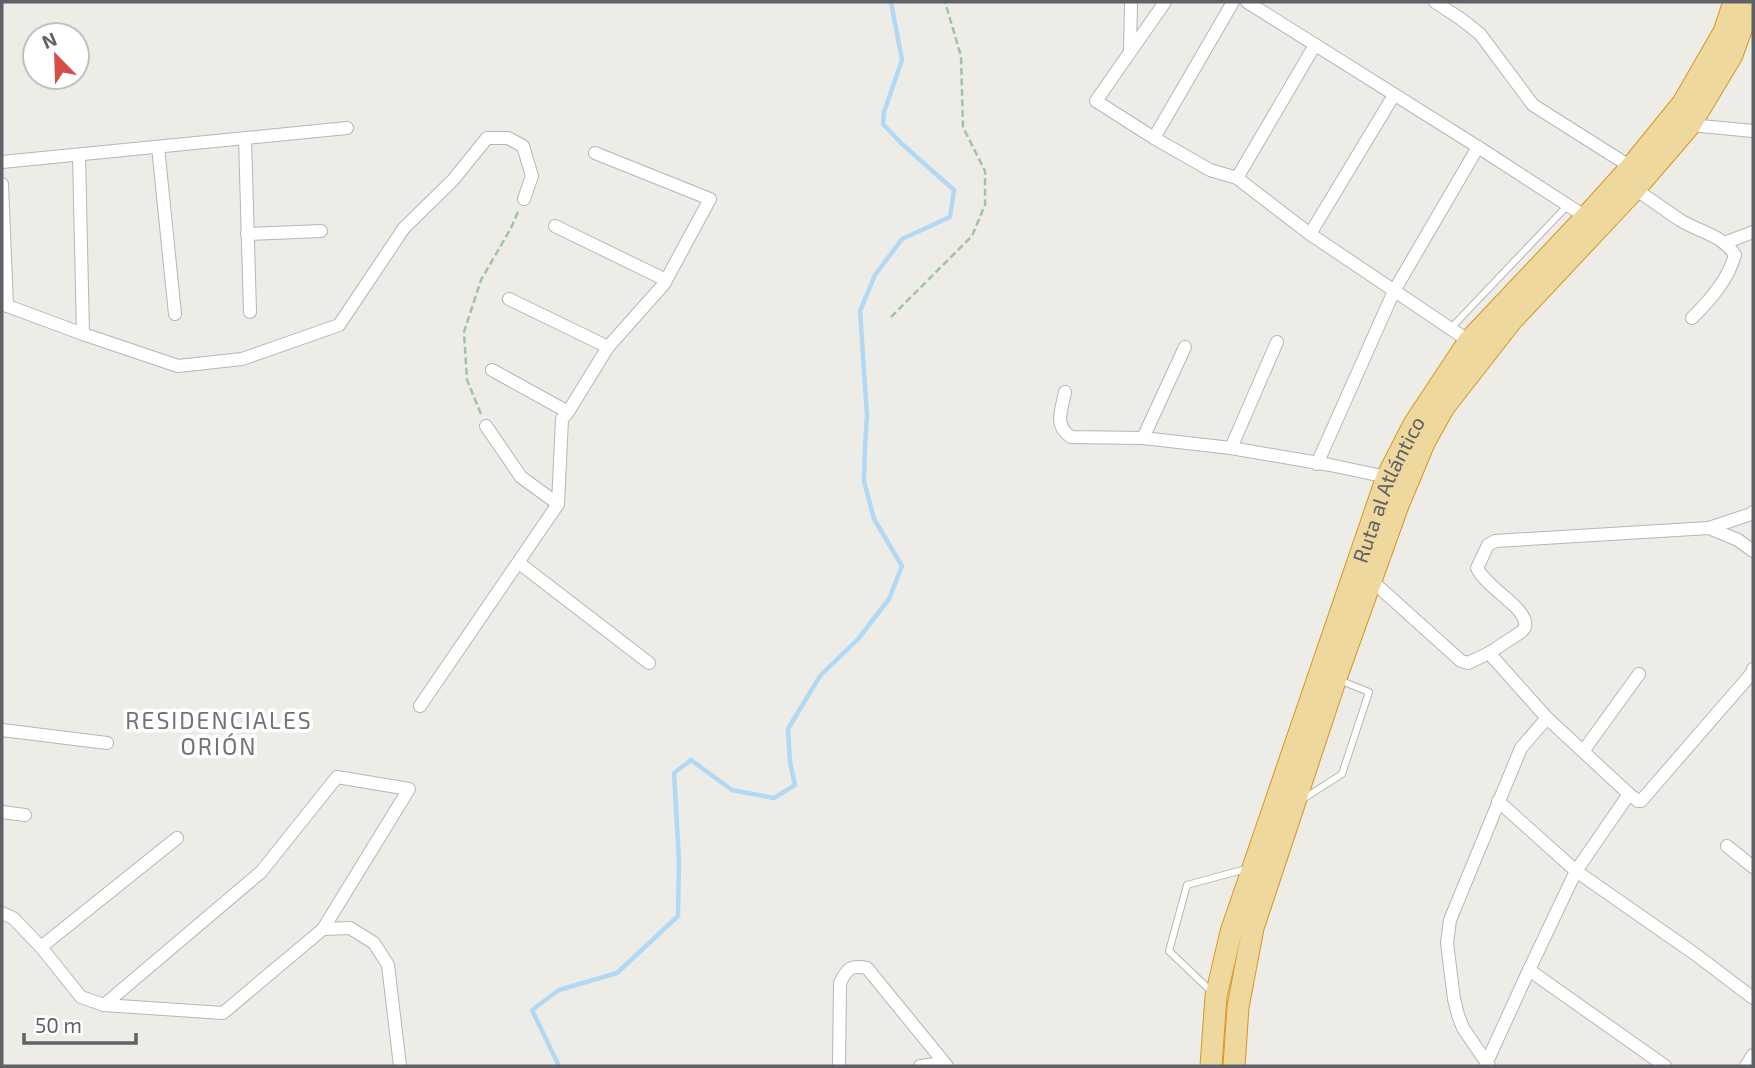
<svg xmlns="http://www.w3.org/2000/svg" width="1755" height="1068" font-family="'Exo 2',sans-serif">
<rect width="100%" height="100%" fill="#eeece7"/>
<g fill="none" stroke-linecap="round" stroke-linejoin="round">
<polyline stroke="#b1d9f4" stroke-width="4.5" points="559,1066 532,1010 559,990 617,973 678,916 679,860 674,773 691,760 732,790 774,798 795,785 790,762 788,729 820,676 858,639 889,599 902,566 874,519 864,481 865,446 867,415 860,311 875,275 902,239 950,217 954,190 901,143 883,124 884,112 902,60 891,2"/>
<g stroke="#b4b6b9" stroke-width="8">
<g id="lane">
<polyline points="1451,328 1568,205"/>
<polyline points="1303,799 1342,774 1369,692 1339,680"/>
<polyline points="1212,992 1169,951 1187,885 1246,869"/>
</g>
</g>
<g stroke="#b4b6b9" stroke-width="14">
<g id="street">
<polyline points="1165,2 1096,101 1154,138 1210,170 1237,178 1310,234 1469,341"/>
<polyline points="1247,2 1478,147 1586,217"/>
<polyline points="1435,2 1461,19 1480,34 1533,105 1631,167"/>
<polyline points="1130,50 1131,2"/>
<polyline points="1690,125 1753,131"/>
<polyline points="245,138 250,312"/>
<polyline points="1154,138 1233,2"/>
<polyline points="158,147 175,314"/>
<polyline points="79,155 83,334"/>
<polyline points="2,162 347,128"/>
<polyline points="1237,178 1315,45"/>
<polyline points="2,184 7,306"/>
<path d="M1635,189C1650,199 1665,210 1680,220C1699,232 1723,235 1735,255C1728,280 1710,300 1692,318"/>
<polyline points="555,226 666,280"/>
<polyline points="247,234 321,231"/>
<polyline points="1310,234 1394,95"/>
<polyline points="1724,243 1753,232"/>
<polyline points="509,299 608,347"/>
<polyline points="2,304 83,334 178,366 242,359 339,325 404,228 453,180 487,138 508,138 523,146 532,176 524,199"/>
<polyline points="492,370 568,412"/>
<path d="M1065,392C1062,410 1053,425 1071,437L1143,438L1231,448L1330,465L1387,477"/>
<polyline points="486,426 521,477 558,504"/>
<polyline points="1143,438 1185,347"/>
<polyline points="1231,448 1277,342"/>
<polyline points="1317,464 1394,291 1478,147"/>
<polyline points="1709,528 1751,514 1753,512"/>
<polyline points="519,563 649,663"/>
<path d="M1371,580L1461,661L1468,663L1489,653L1521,632C1525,628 1526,627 1525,622C1522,605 1486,587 1477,568L1488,545L1495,541L1709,528L1738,540L1753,551"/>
<polyline points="1489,653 1547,718 1629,794 1638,801 1641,801 1752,673 1753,669"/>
<polyline points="420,706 558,504 562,419 568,412 608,347 664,284 710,199 595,153"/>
<polyline points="2,730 107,743"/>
<polyline points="1584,750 1639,674"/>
<polyline points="1498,801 1576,871 1695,954 1753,998"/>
<polyline points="2,812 25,815"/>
<polyline points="1727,846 1753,867"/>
<polyline points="2,913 13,918 41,947 81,997 104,1005 223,1013 323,929 350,928 374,943 388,965 400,1066"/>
<polyline points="41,947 177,838"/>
<polyline points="1529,970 1665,1066"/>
<polyline points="104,1005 261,872 337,777 409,789 323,929"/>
<polyline points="1486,1064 1529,970 1576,871 1629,794"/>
<path d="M839,1066L840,983C847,968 851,965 867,968L947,1066"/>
<polyline points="920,1066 944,1063"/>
<polyline points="1489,1066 1463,1028 1458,1015 1454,999 1447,943 1450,920 1521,748 1547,718"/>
<polyline points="1746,1066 1753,1055"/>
</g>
</g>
<g stroke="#d7971e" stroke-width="23">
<g id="highway">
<path id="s1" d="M1211,1066L1216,996L1231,932L1387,477L1414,424L1469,341L1586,217L1631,167L1683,103L1724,32L1734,2"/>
<polyline points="1234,1066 1238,1007 1253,928 1336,678 1397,508 1424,443 1444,407 1512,320 1635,189 1690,125 1732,55 1751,2"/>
</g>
</g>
<g stroke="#a1c2a9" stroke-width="2.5" stroke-dasharray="7 3.5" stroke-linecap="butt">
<polyline points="891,317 972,236 985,205 985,171 963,127 961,56 945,2"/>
<polyline points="481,414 467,380 464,332 481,280 511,228 518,212"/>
</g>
<use href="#lane" stroke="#fff" stroke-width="6"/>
<use href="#street" stroke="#fff" stroke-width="12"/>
<use href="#highway" stroke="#efd89d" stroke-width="21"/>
</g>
<g text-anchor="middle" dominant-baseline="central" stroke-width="7" stroke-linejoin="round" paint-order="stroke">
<g font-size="21" fill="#5e6165" stroke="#fff">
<text stroke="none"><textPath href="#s1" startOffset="606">Ruta al Atlántico</textPath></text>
</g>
<g font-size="23" letter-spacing="2" fill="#6f7377" stroke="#fff">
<text x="219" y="720">RESIDENCIALES<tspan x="219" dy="26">ORIÓN</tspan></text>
</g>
</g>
<rect width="1755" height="1068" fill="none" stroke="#5e6165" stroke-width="7"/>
<g transform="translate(56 56) rotate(337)"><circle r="33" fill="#ffffff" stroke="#bfc0c1" stroke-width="2"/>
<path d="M0-5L12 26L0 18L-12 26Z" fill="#d34f48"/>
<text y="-10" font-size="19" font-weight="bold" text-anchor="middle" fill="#5e6165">N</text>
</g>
<path d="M24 1033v10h112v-10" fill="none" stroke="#5e6165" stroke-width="3.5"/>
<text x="35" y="1033" font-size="21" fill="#5e6165" stroke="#ffffff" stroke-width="5" paint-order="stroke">50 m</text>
</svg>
